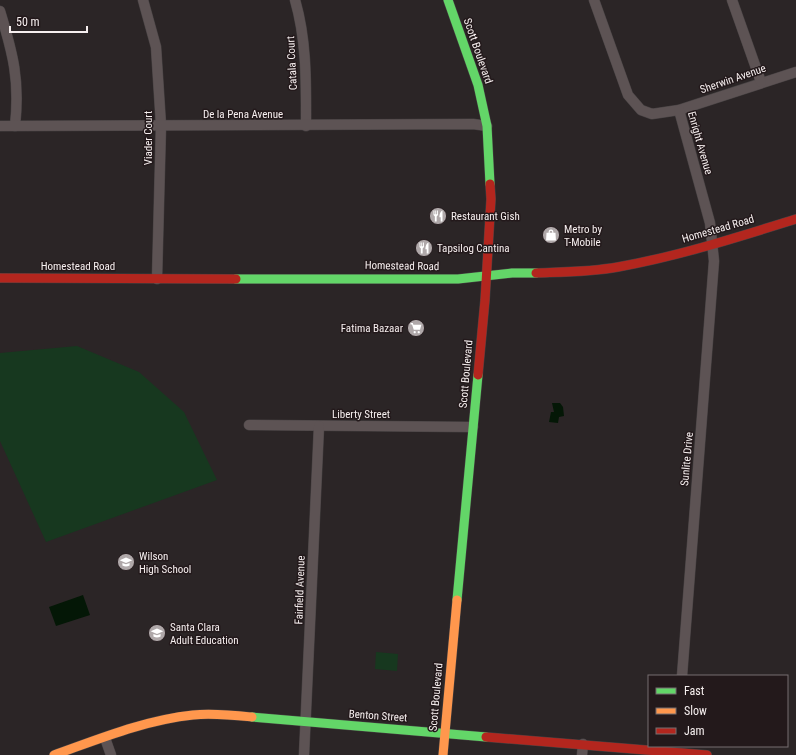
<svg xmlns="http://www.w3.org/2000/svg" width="796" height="755" font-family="'Roboto Condensed',sans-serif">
<rect width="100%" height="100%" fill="#2b2526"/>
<g fill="#17381f">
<polygon points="77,346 139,372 184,412 217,480 46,542 0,441 0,353"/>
<polygon points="376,652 398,654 397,671 375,669"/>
</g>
<g fill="#041706">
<polygon points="552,403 560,403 563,407 564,416 559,417 558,423 549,422 551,412 554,412"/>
<polygon points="83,595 90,615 56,626 49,607"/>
</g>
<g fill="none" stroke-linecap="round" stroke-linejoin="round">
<g stroke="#474243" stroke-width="11">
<g id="street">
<polyline points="143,0 156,47 161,125 157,279"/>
<path d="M295,0C307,41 306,84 306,126"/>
<polyline points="594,0 628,95 641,110 652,114 679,110 796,72"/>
<polyline points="732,0 761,82"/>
<path d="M0,11C13,54 20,80 15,126"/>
<polyline points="679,110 710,223 714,261 682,676"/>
<polyline points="0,126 473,124 487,126"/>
<polyline points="249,425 473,427"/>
<polyline points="105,738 111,755"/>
<polyline points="304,755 319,426"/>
<polyline points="582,755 583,744"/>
</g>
</g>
<g stroke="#474243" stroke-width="10">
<g id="fast">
<polyline points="448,0 478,85 487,126 490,184"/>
<polyline points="236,279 458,279 512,273 536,273"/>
<polyline points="457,600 478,375"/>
<polyline points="252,717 486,737"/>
</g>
</g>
<g stroke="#474243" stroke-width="10">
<g id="slow">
<path d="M54,755C99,739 145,720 193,715C213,713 232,715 252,717"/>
<polyline points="443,755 457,600"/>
</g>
</g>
<g stroke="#474243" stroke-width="10">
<g id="jam">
<path d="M536,273C563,272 591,272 618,267C679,256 738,237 796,219"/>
<polyline points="0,278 236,279"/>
<polyline points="478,375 485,300 491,199 490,184"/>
<polyline points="486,737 707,755"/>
</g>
</g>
<use href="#street" stroke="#5d5354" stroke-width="10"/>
<use href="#fast" stroke="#63d668" stroke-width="9"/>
<use href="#slow" stroke="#ff974d" stroke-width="9"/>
<use href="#jam" stroke="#b3261e" stroke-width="9"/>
</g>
<defs>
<g id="restaurant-disc" transform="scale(0.9)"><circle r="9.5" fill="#afa8a9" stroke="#23191b"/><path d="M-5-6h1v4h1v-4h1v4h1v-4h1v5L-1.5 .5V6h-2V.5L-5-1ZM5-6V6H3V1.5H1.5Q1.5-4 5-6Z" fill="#fff"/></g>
<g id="shop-disc" transform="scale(0.9)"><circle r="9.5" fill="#afa8a9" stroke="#23191b"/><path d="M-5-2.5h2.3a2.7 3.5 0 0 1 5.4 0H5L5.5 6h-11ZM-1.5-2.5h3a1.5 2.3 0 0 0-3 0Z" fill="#fff"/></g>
<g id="supermarket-disc" transform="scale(0.9)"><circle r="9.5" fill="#afa8a9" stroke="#23191b"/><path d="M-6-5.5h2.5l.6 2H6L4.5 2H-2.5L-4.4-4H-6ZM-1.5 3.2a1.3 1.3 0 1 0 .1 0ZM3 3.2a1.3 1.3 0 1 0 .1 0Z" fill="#fff"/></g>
<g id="school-disc" transform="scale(0.9)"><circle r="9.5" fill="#afa8a9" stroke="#23191b"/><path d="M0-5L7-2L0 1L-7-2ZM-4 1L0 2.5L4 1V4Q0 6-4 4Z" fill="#fff"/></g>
</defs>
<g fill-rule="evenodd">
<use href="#restaurant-disc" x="438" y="216"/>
<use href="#shop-disc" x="551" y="235"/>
<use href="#restaurant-disc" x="424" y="248"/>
<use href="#supermarket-disc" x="416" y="328"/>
<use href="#school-disc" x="126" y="562"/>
<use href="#school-disc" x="157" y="633"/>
</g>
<g text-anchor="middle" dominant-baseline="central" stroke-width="3" stroke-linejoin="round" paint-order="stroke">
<g font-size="11" fill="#f6efef" stroke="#23191b">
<text transform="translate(478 51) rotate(71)">Scott Boulevard</text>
<text transform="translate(292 63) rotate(-93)">Catala Court</text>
<text transform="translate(733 79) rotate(-19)">Sherwin Avenue</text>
<text x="243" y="114">De la Pena Avenue</text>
<text transform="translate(148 138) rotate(-90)">Viader Court</text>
<text transform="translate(700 143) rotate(74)">Enright Avenue</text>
<text transform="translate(718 229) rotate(-16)">Homestead Road</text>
<text x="78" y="266">Homestead Road</text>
<text transform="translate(402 266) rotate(1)">Homestead Road</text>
<text transform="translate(466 374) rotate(-85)">Scott Boulevard</text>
<text x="361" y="414">Liberty Street</text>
<text transform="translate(687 459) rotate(-85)">Sunlite Drive</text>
<text transform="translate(300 590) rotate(-88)">Fairfield Avenue</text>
<text transform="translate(436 697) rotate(-85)">Scott Boulevard</text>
<text transform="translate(378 716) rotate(4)">Benton Street</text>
</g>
<g font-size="11" fill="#f6efef" stroke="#23191b" text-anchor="start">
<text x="451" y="216">Restaurant Gish</text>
<text x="564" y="229">Metro by<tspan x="564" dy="13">T-Mobile</tspan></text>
<text x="437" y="248">Tapsilog Cantina</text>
<text x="403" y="328" text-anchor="end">Fatima Bazaar</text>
<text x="139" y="556">Wilson<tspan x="139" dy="13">High School</tspan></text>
<text x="170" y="627">Santa Clara<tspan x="170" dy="13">Adult Education</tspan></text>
</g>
</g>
<rect x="648" y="675" width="140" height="72" fill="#23191b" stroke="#776f70"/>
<rect x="656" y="688" width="20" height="6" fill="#63d668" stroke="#776f70"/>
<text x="684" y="695" font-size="12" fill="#f6efef">Fast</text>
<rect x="656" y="708" width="20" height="6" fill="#ff974d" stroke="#776f70"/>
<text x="684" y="715" font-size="12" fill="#f6efef">Slow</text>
<rect x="656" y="728" width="20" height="6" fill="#b3261e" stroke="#776f70"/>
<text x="684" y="735" font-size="12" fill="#f6efef">Jam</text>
<path d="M10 26v6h77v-6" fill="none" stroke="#f6efef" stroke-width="2"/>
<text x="16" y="26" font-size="12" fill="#f6efef" stroke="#23191b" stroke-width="3" paint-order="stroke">50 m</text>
</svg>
